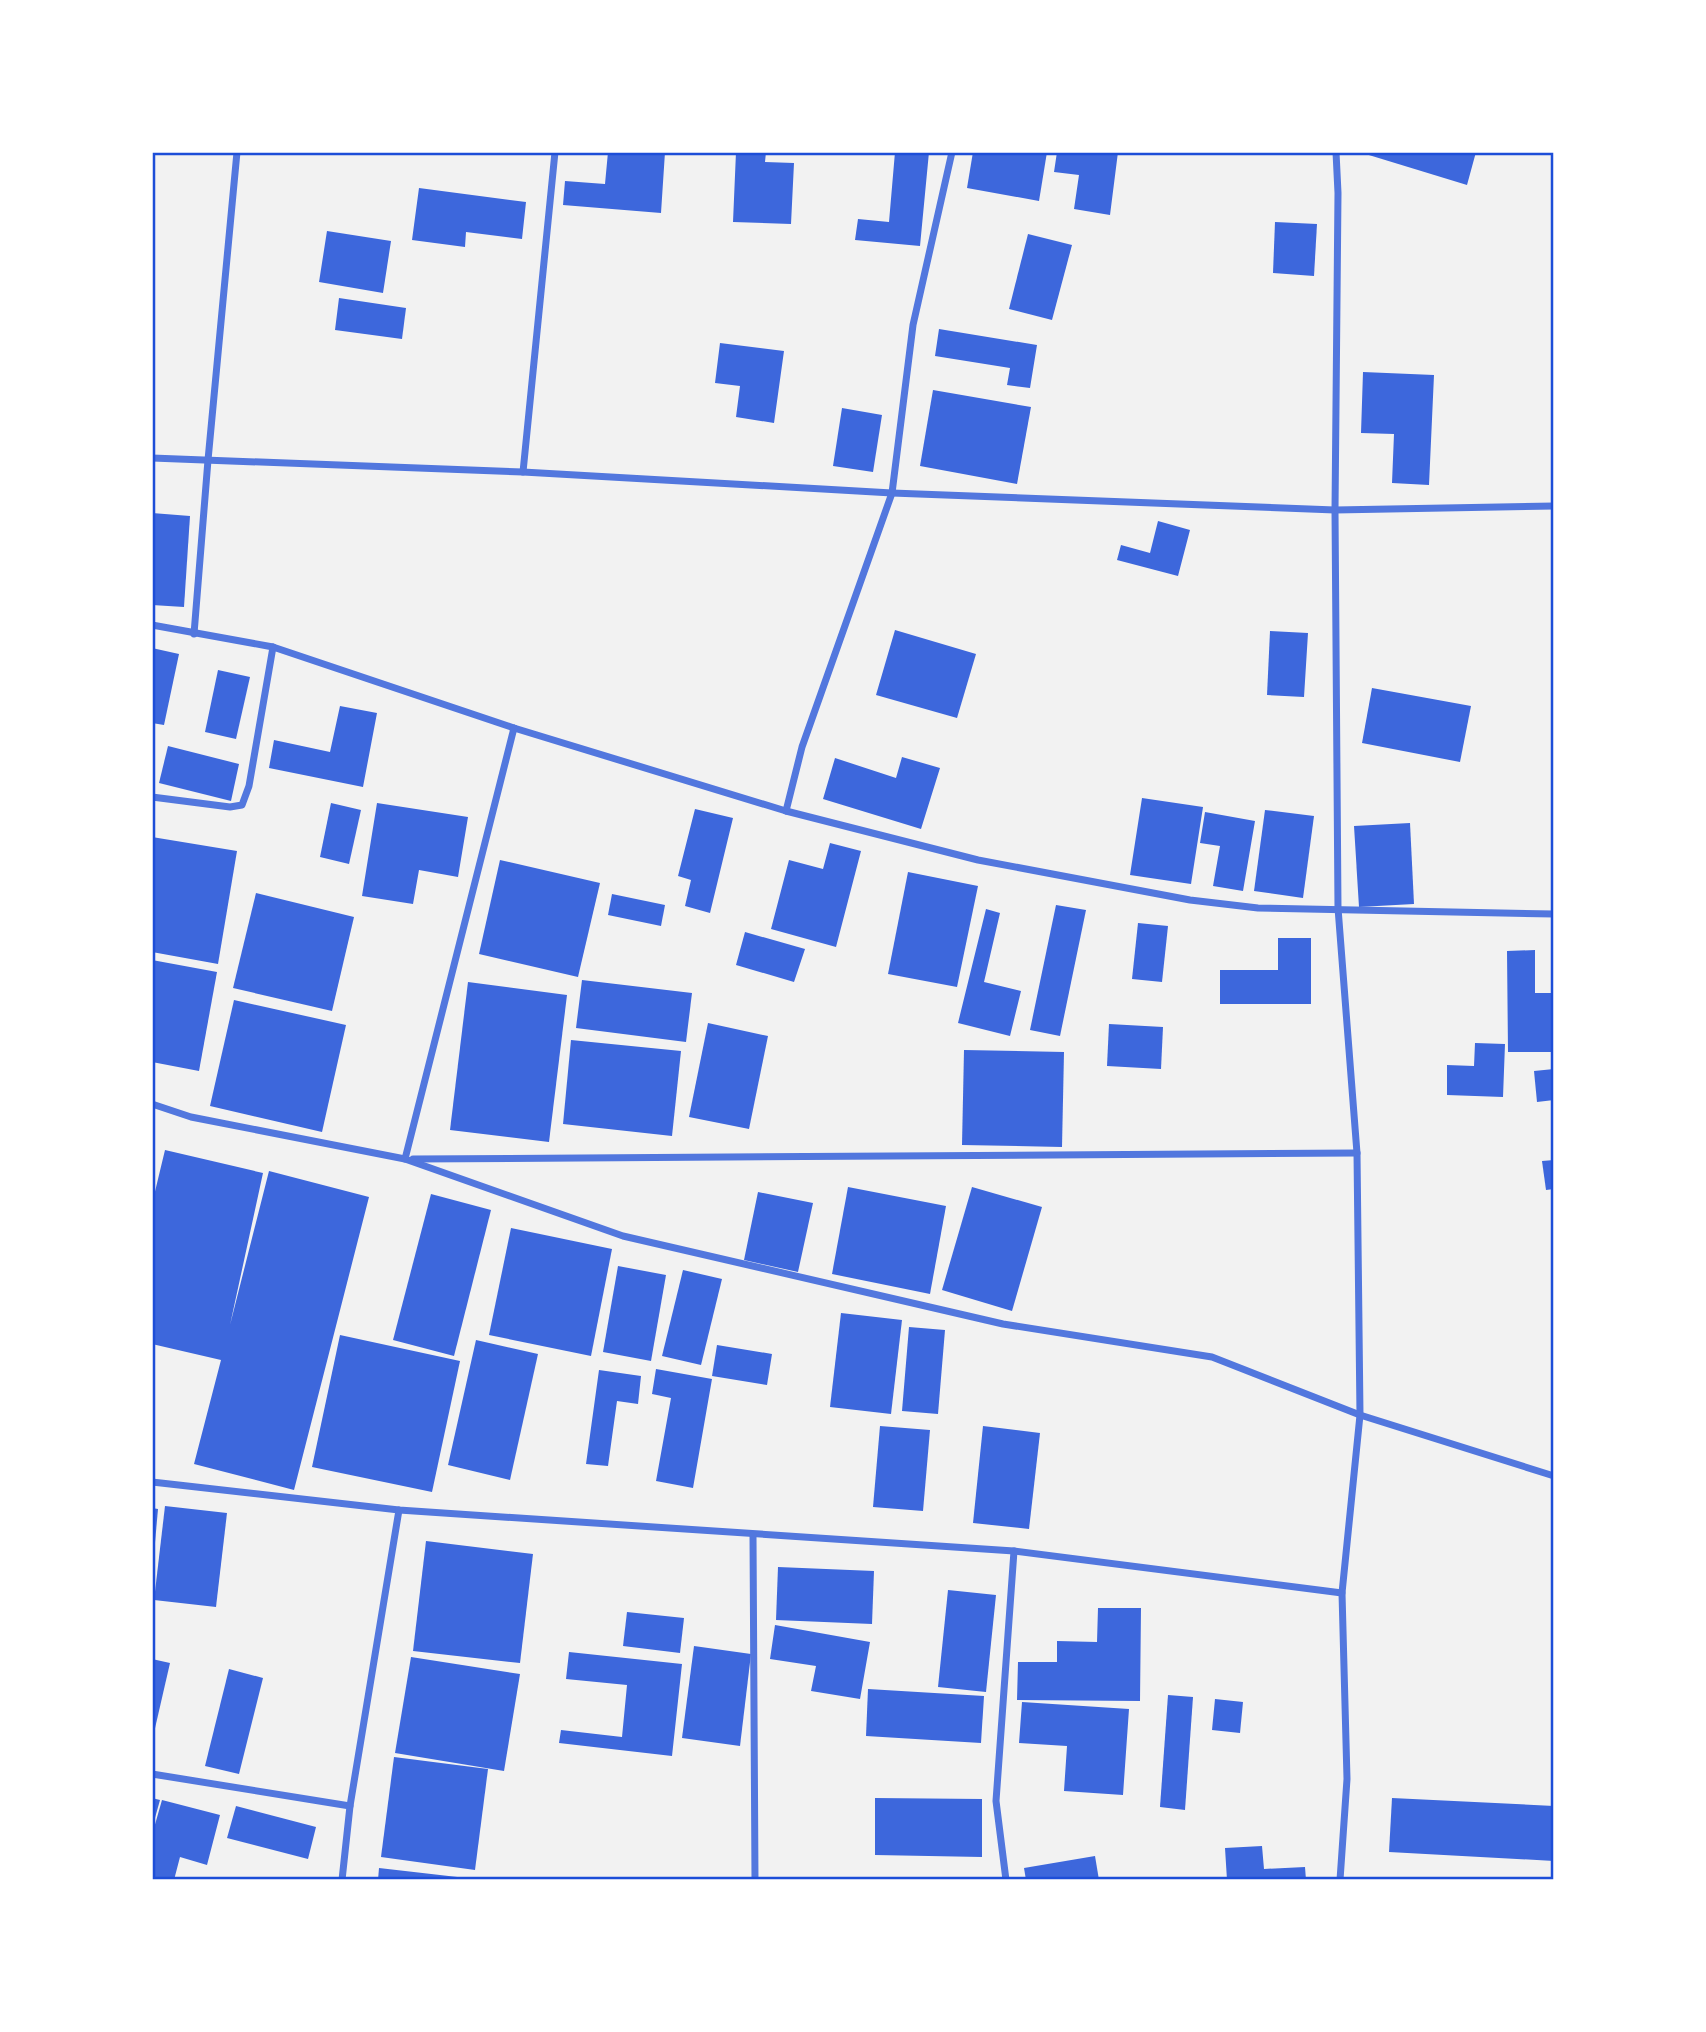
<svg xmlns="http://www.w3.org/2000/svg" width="1706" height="2032" font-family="'Varela Round',sans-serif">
<rect width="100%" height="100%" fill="#f2f2f2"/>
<g fill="#3d67dc">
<polygon points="608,152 665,152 661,213 563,205 565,181 605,184"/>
<polygon points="736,152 766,152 765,162 794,163 791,224 733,222"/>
<polygon points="895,152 929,152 920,246 855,240 858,219 889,222"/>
<polygon points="973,152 1047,152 1039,201 967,188"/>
<polygon points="1057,152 1118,152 1110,215 1074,209 1079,175 1054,172"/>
<polygon points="1359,152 1476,152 1467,185"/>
<polygon points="419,188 526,202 522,239 466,232 465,247 412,240"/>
<polygon points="1275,222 1317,224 1314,276 1273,273"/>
<polygon points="327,231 391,241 383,293 319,282"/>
<polygon points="1028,234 1072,245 1052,320 1009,309"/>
<polygon points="339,298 406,308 402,339 335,330"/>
<polygon points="939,329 1037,345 1030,388 1007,385 1010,368 935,356"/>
<polygon points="720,343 784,351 774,423 736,417 740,386 715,383"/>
<polygon points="1363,372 1434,375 1429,485 1392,483 1394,434 1361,433"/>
<polygon points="933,390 1031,407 1017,484 920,466"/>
<polygon points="842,408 882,415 873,472 833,466"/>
<polygon points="152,513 190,516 184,607 152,605"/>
<polygon points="1158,521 1190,530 1178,576 1117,560 1121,545 1150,553"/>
<polygon points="895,630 976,654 957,718 876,695"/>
<polygon points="1270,631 1308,633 1304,697 1267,695"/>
<polygon points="152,648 179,654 164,725 152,723"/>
<polygon points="218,670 250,677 236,739 205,732"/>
<polygon points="1372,688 1471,706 1460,762 1362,743"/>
<polygon points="340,706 377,713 363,787 269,768 274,740 330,752"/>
<polygon points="168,746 239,764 231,801 159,783"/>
<polygon points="902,757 940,768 921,829 823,799 835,758 896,778"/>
<polygon points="1142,798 1203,807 1191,884 1130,875"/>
<polygon points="331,803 361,810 349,864 320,857"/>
<polygon points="377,803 468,817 458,877 419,870 413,904 362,896"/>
<polygon points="695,809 733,818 710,913 685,906 691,880 678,876"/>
<polygon points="1265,810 1314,816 1303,898 1254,891"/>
<polygon points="1205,812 1255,821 1243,891 1213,886 1220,846 1200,843"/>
<polygon points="1410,823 1414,904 1359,907 1354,826"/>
<polygon points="152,837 237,851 218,964 152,952"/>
<polygon points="830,843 861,851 836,947 771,929 789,860 823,869"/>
<polygon points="500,860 600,883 578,977 479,954"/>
<polygon points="908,872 978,886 957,987 888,974"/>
<polygon points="256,893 354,917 332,1011 233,988"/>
<polygon points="612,894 665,905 661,926 608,915"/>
<polygon points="1056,905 1086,910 1060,1036 1030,1030"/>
<polygon points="986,909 1000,913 984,982 1021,991 1010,1036 958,1023"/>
<polygon points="1138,923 1168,926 1162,982 1132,979"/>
<polygon points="745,932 805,949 794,982 736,965"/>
<polygon points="1278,938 1311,938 1311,1004 1220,1004 1220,970 1278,970"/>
<polygon points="1535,950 1535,993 1554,993 1554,1052 1508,1052 1507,951"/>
<polygon points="152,960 217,972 199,1071 152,1062"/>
<polygon points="582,980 692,993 686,1042 576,1028"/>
<polygon points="468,982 567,995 549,1142 450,1130"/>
<polygon points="234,1000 346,1025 322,1132 210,1106"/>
<polygon points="708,1023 768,1036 749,1129 689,1117"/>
<polygon points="1109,1024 1163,1027 1161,1069 1107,1066"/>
<polygon points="571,1040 681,1051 672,1136 563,1124"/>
<polygon points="1475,1043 1505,1044 1503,1097 1447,1095 1447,1065 1474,1066"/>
<polygon points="964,1050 1064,1052 1062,1147 962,1145"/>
<polygon points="1554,1069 1554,1100 1537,1102 1534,1071"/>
<polygon points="165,1150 263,1173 230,1325 269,1171 369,1197 294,1490 194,1464 221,1360 152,1344 152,1204"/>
<polygon points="1554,1160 1554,1189 1546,1190 1542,1161"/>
<polygon points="848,1187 946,1206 930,1294 832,1274"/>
<polygon points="972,1187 1042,1207 1012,1311 942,1290"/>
<polygon points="758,1192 813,1203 798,1272 744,1260"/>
<polygon points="431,1194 491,1210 454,1356 393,1340"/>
<polygon points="511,1228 612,1249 591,1356 489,1335"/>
<polygon points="618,1266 666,1275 651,1361 603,1352"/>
<polygon points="683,1270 722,1279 701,1365 662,1356"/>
<polygon points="841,1313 902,1320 891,1414 830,1407"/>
<polygon points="909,1327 945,1330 938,1414 902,1411"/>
<polygon points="340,1335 460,1361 432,1492 312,1467"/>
<polygon points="476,1340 538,1354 510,1480 448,1465"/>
<polygon points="717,1345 772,1354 767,1385 712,1376"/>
<polygon points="656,1369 712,1379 693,1488 656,1481 671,1398 652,1394"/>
<polygon points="599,1370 641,1376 638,1404 617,1401 608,1466 586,1464"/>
<polygon points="880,1426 930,1430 923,1511 873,1507"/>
<polygon points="983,1426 1040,1433 1029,1529 973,1523"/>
<polygon points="165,1506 227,1513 216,1607 154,1600"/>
<polygon points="152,1508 158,1509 154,1554 152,1554"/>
<polygon points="426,1541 533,1554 520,1663 413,1651"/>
<polygon points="778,1567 874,1571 872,1624 776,1620"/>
<polygon points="948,1590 996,1595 986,1692 938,1687"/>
<polygon points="1098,1608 1141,1608 1140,1701 1017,1700 1018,1662 1057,1662 1057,1641 1097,1642"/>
<polygon points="627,1612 684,1618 680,1653 623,1646"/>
<polygon points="775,1625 870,1642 860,1699 811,1691 816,1666 770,1659"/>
<polygon points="694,1646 751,1654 740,1746 682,1738"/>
<polygon points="569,1652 682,1664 672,1756 559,1743 561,1730 622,1737 627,1685 566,1679"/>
<polygon points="411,1657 520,1674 504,1771 395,1753"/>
<polygon points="152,1659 170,1663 153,1737 152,1737"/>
<polygon points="229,1669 263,1678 239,1774 205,1766"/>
<polygon points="868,1689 984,1696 981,1743 866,1736"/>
<polygon points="1168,1695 1193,1697 1185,1810 1160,1807"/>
<polygon points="1215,1699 1243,1702 1240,1733 1212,1730"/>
<polygon points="1022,1702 1129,1709 1123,1795 1064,1791 1067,1746 1019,1743"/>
<polygon points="394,1757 488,1769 475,1870 381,1857"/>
<polygon points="152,1798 160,1800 153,1825 152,1825"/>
<polygon points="875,1798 982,1799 982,1857 875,1855"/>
<polygon points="1392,1798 1554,1806 1554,1861 1389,1852"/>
<polygon points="162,1800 220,1815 207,1865 180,1857 174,1880 152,1880 152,1835"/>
<polygon points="236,1806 316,1827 308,1859 227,1838"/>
<polygon points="1262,1846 1264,1869 1305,1867 1306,1880 1227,1880 1225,1848"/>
<polygon points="1095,1856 1099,1880 1026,1880 1024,1868"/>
<polygon points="379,1868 466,1878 466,1880 378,1880"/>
</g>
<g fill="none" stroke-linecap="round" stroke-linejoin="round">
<g stroke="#5277de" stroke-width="7">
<polyline points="1336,152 1338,193 1335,510 1338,908 1357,1153 1360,1415 1342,1593 1347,1779 1340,1880"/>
<polyline points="152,458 523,472 892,493 1335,510 1554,506"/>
<polyline points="523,472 555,152"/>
<polyline points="152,625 273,647 514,728 786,811 978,860 1190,900 1258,908 1554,914"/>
<polyline points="194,634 208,460 237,152"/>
<polyline points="152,797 230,807 242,805 249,786 273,647"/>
<polyline points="786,811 802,747 892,493 913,325 952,152"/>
<polyline points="152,1104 191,1117 405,1159 623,1236 1003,1324 1212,1357 1360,1415 1554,1476"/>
<polyline points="405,1159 514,728"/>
<polyline points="413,1159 1357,1153"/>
<polyline points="152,1482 399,1510 1014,1551 1342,1593"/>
<polyline points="753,1535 755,1880"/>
<polyline points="152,1774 350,1806"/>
<polyline points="342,1880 350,1806 399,1510"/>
<polyline points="1006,1880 996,1801 1014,1551"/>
</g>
</g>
<rect width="1706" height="2032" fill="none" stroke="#ffffff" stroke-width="308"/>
<rect x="154" y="154" width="1398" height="1724" fill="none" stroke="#1d4ed8" stroke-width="2.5"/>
</svg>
